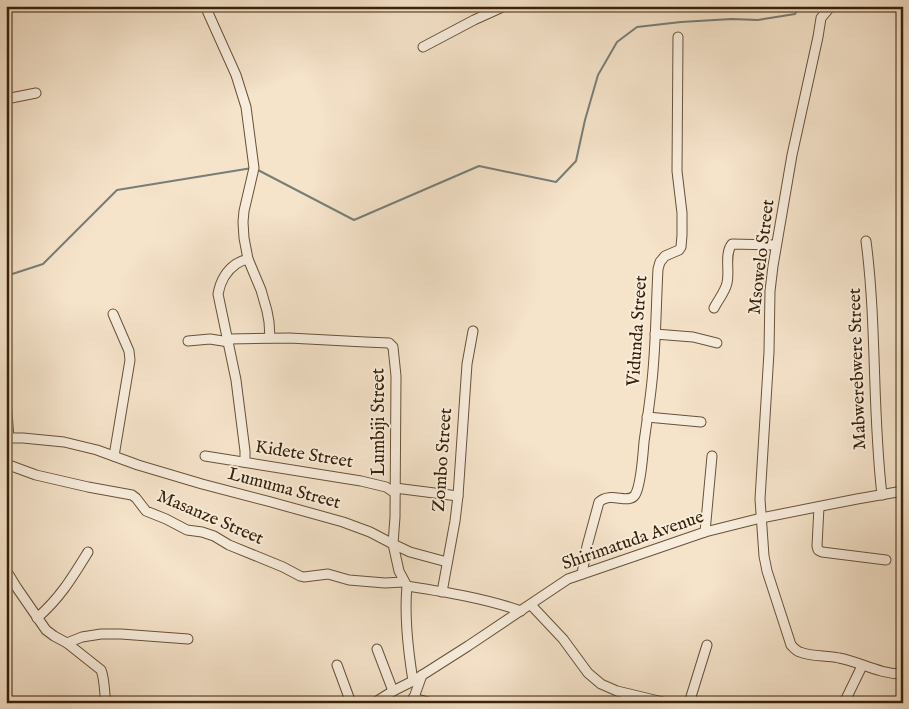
<svg xmlns="http://www.w3.org/2000/svg" width="909" height="709" font-family="'IM FELL English',serif">
<rect width="100%" height="100%" fill="#f5e3ca"/>
<filter id="stains"><feTurbulence type="fractalNoise" baseFrequency=".004" numOctaves="4"/><feColorMatrix values="0 0 0 0 .2 0 0 0 0 .09 0 0 0 0 .02 0 0 0 .5 -.17"/></filter>
<radialGradient id="worn" r=".72"><stop offset=".6" stop-color="#630" stop-opacity="0"/><stop offset="1" stop-color="#630" stop-opacity=".3"/></radialGradient>
<g fill="none" stroke-linecap="round" stroke-linejoin="round">
<g stroke="#777e76" stroke-width="2">
<polyline points="256,169 354,220 479,166 556,182 576,161 585,120 598,75 617,42 637,27 681,22 732,19 758,20 795,14 800,6"/>
<polyline points="6,276 43,264 117,190 252,168"/>
</g>
<g stroke="#685238" stroke-width="11">
<g id="minor">
<polyline points="205,6 236,75 246,107 254,168 244,211 243,222 244,238 248,259 261,290 267,311 269,322 270,338"/>
<path d="M831,6L821,18L818,37L792,155L773,266L770,291L769,352L760,499L764,556L767,571L791,645C794,648 796,651 800,652C812,657 826,655 839,658C861,662 878,674 903,674"/>
<polyline points="423,47 474,20 505,6"/>
<polyline points="6,99 36,93"/>
<path d="M866,241C877,325 872,411 882,495"/>
<path d="M714,308C718,300 725,292 727,283C730,271 724,254 732,244L776,245"/>
<polyline points="113,314 129,351 130,360 114,456"/>
<polyline points="655,334 693,337 717,343"/>
<polyline points="228,339 289,338 365,342 389,343 393,347 396,376 395,517 393,544 410,552 447,562"/>
<polyline points="188,341 210,339 229,342"/>
<polyline points="6,400 9,438"/>
<polyline points="647,417 701,422"/>
<path d="M6,438H23L64,442L97,450L138,465L202,484L271,502L343,522L370,532L393,544L399,571L407,586C445,592 484,598 521,611"/>
<polyline points="205,456 361,481 386,487 395,493"/>
<path d="M245,462V451L236,380L218,294C220,283 226,271 236,264C239,262 244,260 248,259"/>
<polyline points="6,464 36,475 88,487 132,495 136,498 146,511 166,519 187,530 202,532 214,536 229,545 283,567 300,576 304,577 328,574 349,580 385,583 404,582"/>
<polyline points="395,488 458,496"/>
<polyline points="819,507 817,546 818,550 822,552 886,560"/>
<polyline points="705,532 712,456"/>
<path d="M6,570L17,588L46,630L54,636L67,643L101,670C105,680 104,692 106,703"/>
<path d="M582,574L587,546L599,502C611,491 628,505 635,495C641,486 643,454 644,442C647,421 650,401 652,381C656,344 656,306 658,269L660,262L665,256L679,250L681,247L682,235V213L677,171L678,37"/>
<path d="M407,586C404,617 408,650 413,681"/>
<polyline points="442,592 455,521 458,496 467,364 473,331"/>
<polyline points="531,605 563,639 588,673 601,684 617,691 667,703"/>
<path d="M37,618C60,598 72,578 88,552"/>
<polyline points="67,643 82,637 101,634 121,634 188,639"/>
<polyline points="377,649 393,691"/>
<polyline points="337,665 351,703"/>
<polyline points="413,698 432,703"/>
<polyline points="374,703 393,691 413,681 468,646 568,579 705,532 761,518 857,499 903,491"/>
<polyline points="412,703 422,675"/>
<polyline points="689,703 707,645"/>
<polyline points="844,703 862,666"/>
</g>
</g>
<use href="#minor" stroke="#f8eddd" stroke-width="9"/>
</g>
<g text-anchor="middle" dominant-baseline="central" stroke-width="4" stroke-linejoin="round" paint-order="stroke">
<g font-size="18" fill="#392108" stroke="#f8eddd">
<text transform="translate(762 257) rotate(-83)">Msowelo Street</text>
<text transform="translate(638 331) rotate(-86)">Vidunda Street</text>
<text transform="translate(858 369) rotate(-92)">Mabwerebwere Street</text>
<text transform="translate(379 422) rotate(-90)">Lumbiji Street</text>
<text transform="translate(304 455) rotate(9)">Kidete Street</text>
<text transform="translate(443 460) rotate(-86)">Zombo Street</text>
<text transform="translate(284 489) rotate(15)">Lumuma Street</text>
<text transform="translate(210 518) rotate(23)">Masanze Street</text>
<text transform="translate(633 541) rotate(-19)">Shirimatuda Avenue</text>
</g>
</g>
<rect width="909" height="709" fill="none" stroke="#f5e3ca" stroke-width="25"/>
<rect x="8" y="8" width="894" height="694" fill="none" stroke="#392108" stroke-width="2.5"/>
<rect x="12" y="12" width="884" height="684" fill="none" stroke="#392108"/>
<rect width="100%" height="100%" filter="url(#stains)"/>
<rect width="100%" height="100%" fill="url(#worn)"/>
</svg>
